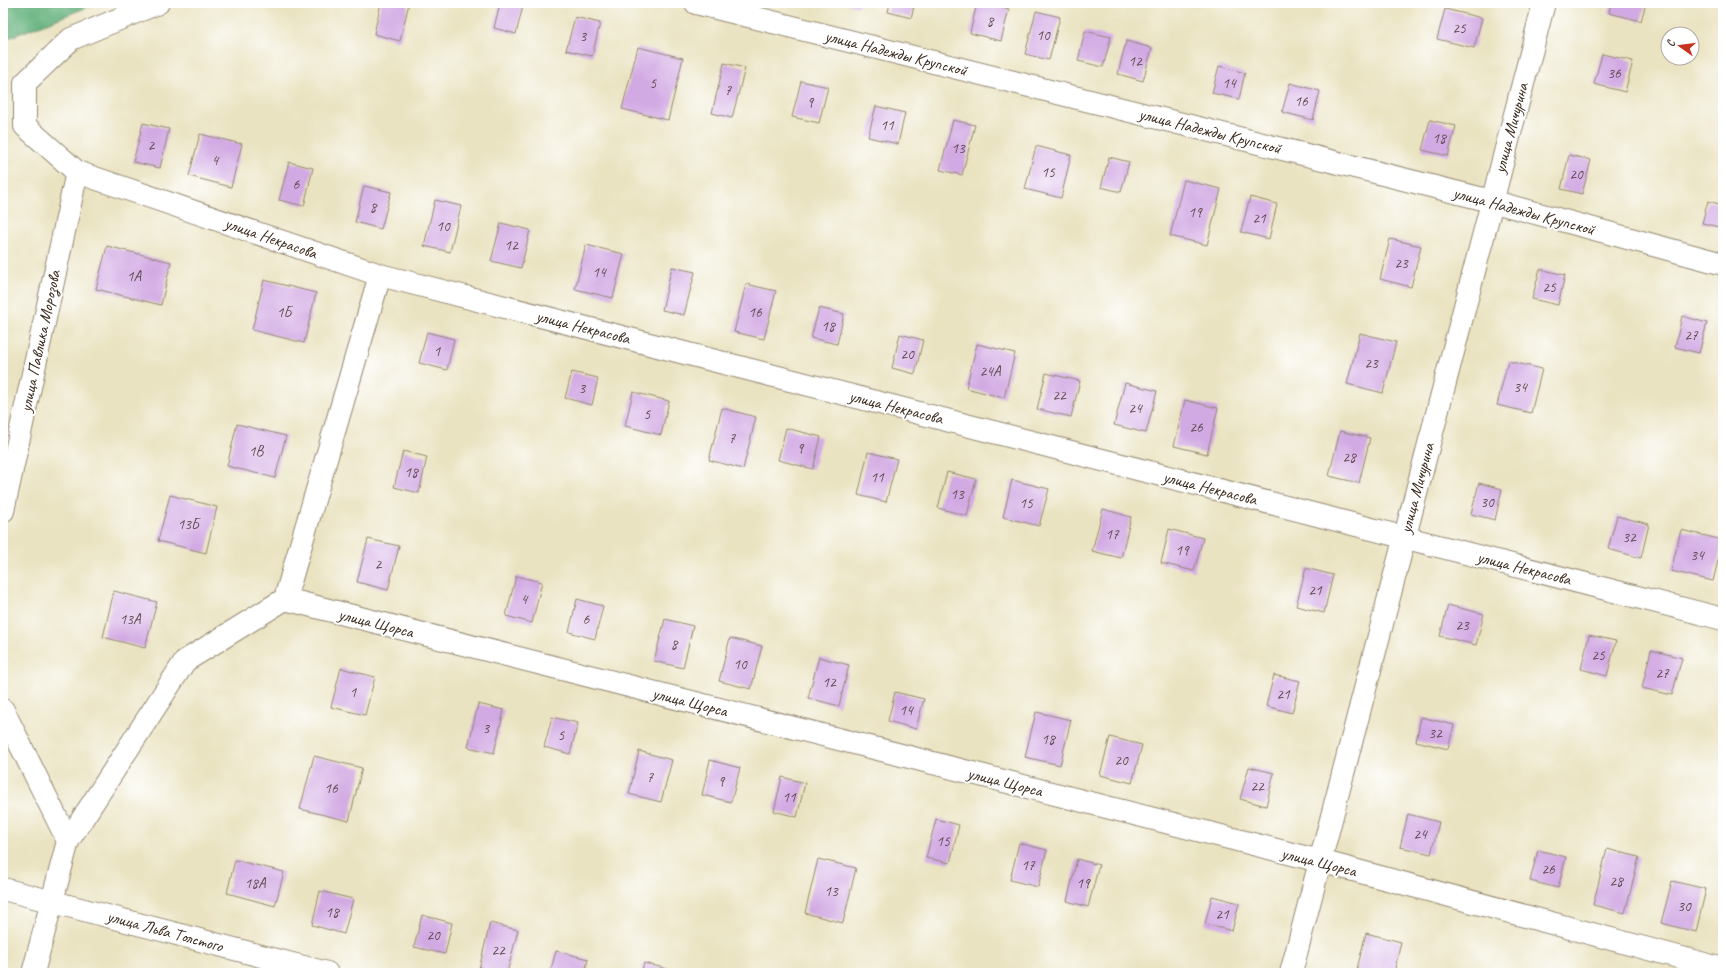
<svg xmlns="http://www.w3.org/2000/svg" width="1726" height="976" font-family="Caveat,sans-serif">
<rect width="100%" height="100%" fill="#fff"/>
<filter id="ink" filterUnits="userSpaceOnUse"><feTurbulence type="fractalNoise" baseFrequency=".025" numOctaves="2"/><feDisplacementMap in="SourceGraphic" scale="8" xChannelSelector="R" yChannelSelector="G"/><feConvolveMatrix kernelMatrix="1 2 1 2 8 2 1 2 1" color-interpolation-filters="sRGB"/></filter>
<filter id="wash" filterUnits="userSpaceOnUse"><feTurbulence type="fractalNoise" baseFrequency=".012" numOctaves="4" result="noise"/><feDisplacementMap in="SourceGraphic" scale="16" xChannelSelector="R" yChannelSelector="G"/><feGaussianBlur stdDeviation="0.9" result="paint"/><feColorMatrix in="noise" values="0 0 0 0 0 0 0 0 0 0 0 0 0 0 0 0 0 1.4 0 .05"/><feComposite in="paint" operator="in"/></filter>
<g filter="url(#wash)">
<rect width="100%" height="100%" fill="#eae3c1"/>
<polygon fill="#62b07a" stroke="#4e6d4c" points="3,3 98,3 3,40"/>
<g id="blocks">
<g fill="#d1a9e3">
<polygon points="381,3 409,3 400,41 374,34"/>
<polygon points="500,3 511,3 523,6 516,34 494,28"/>
<polygon points="844,3 859,3 858,7"/>
<polygon points="890,3 915,3 911,18 888,12"/>
<polygon points="977,3 986,3 1009,9 1001,41 970,33"/>
<polygon points="1611,3 1646,3 1641,21 1609,13"/>
<polygon points="1445,9 1482,18 1474,48 1437,39"/>
<polygon points="1036,11 1060,17 1049,60 1025,54"/>
<polygon points="575,17 600,23 592,56 566,50"/>
<polygon points="1085,31 1111,37 1103,67 1078,61"/>
<polygon points="1126,41 1152,48 1143,81 1118,74"/>
<polygon points="638,47 683,58 668,120 622,109"/>
<polygon points="1602,54 1633,61 1625,92 1594,84"/>
<polygon points="724,63 745,68 732,118 712,113"/>
<polygon points="1219,66 1245,73 1239,99 1212,93"/>
<polygon points="801,81 828,87 819,123 792,117"/>
<polygon points="1290,83 1320,91 1313,120 1282,112"/>
<polygon points="876,106 905,113 898,144 868,137"/>
<polygon points="953,120 975,125 962,175 940,170"/>
<polygon points="1430,120 1456,126 1448,156 1422,150"/>
<polygon points="143,123 169,129 160,168 133,162"/>
<polygon points="200,134 242,144 231,187 189,176"/>
<polygon points="1036,146 1071,155 1061,198 1025,189"/>
<polygon points="1569,155 1591,160 1582,194 1561,189"/>
<polygon points="1109,157 1129,162 1121,192 1101,187"/>
<polygon points="289,162 313,168 304,206 279,200"/>
<polygon points="1184,180 1221,189 1207,245 1170,236"/>
<polygon points="364,186 391,192 381,229 355,222"/>
<polygon points="1250,197 1277,204 1269,239 1241,232"/>
<polygon points="435,200 461,206 450,252 424,246"/>
<polygon points="1708,201 1723,205 1723,228 1702,223"/>
<polygon points="501,223 530,230 521,268 491,261"/>
<polygon points="1390,239 1421,246 1411,287 1380,279"/>
<polygon points="586,245 624,254 613,298 575,289"/>
<polygon points="107,246 171,262 161,305 96,289"/>
<polygon points="672,267 695,272 684,315 662,310"/>
<polygon points="1540,269 1565,275 1558,305 1532,299"/>
<polygon points="264,280 316,293 304,343 252,330"/>
<polygon points="746,284 776,291 764,339 734,332"/>
<polygon points="819,308 844,314 837,344 811,338"/>
<polygon points="1682,316 1707,323 1699,353 1675,347"/>
<polygon points="427,332 454,339 447,370 419,363"/>
<polygon points="1360,333 1396,342 1383,393 1347,384"/>
<polygon points="900,334 923,340 915,374 892,368"/>
<polygon points="977,344 1015,353 1004,398 966,388"/>
<polygon points="1508,361 1542,369 1531,413 1497,405"/>
<polygon points="572,372 598,378 592,405 565,398"/>
<polygon points="1046,373 1080,381 1071,417 1037,409"/>
<polygon points="1125,383 1157,391 1146,433 1114,425"/>
<polygon points="633,392 669,401 661,435 625,426"/>
<polygon points="1185,400 1218,408 1207,454 1174,446"/>
<polygon points="722,408 756,417 743,469 709,460"/>
<polygon points="237,424 286,436 275,478 227,466"/>
<polygon points="786,428 821,437 813,469 778,460"/>
<polygon points="1340,431 1370,438 1359,483 1329,476"/>
<polygon points="403,451 427,457 419,493 394,487"/>
<polygon points="868,452 897,459 886,502 858,495"/>
<polygon points="947,472 976,479 967,516 938,508"/>
<polygon points="1012,480 1049,489 1039,526 1003,517"/>
<polygon points="1479,483 1502,489 1495,520 1471,514"/>
<polygon points="170,495 217,507 206,553 158,541"/>
<polygon points="1103,509 1131,517 1121,558 1092,551"/>
<polygon points="1617,516 1649,524 1641,558 1608,549"/>
<polygon points="1169,529 1203,538 1194,571 1161,563"/>
<polygon points="1681,530 1723,540 1713,581 1671,571"/>
<polygon points="368,539 399,546 388,590 357,582"/>
<polygon points="1306,568 1333,575 1324,613 1296,606"/>
<polygon points="516,576 542,582 532,623 506,616"/>
<polygon points="114,591 157,602 145,648 103,637"/>
<polygon points="577,599 603,606 595,639 569,632"/>
<polygon points="1448,605 1484,614 1476,645 1440,636"/>
<polygon points="665,619 693,626 683,668 654,661"/>
<polygon points="1589,635 1616,641 1607,676 1581,669"/>
<polygon points="730,638 762,646 751,689 719,681"/>
<polygon points="1651,650 1682,658 1672,695 1642,688"/>
<polygon points="819,657 849,665 839,706 808,698"/>
<polygon points="341,668 375,677 365,715 331,707"/>
<polygon points="1274,675 1300,681 1292,713 1266,706"/>
<polygon points="895,692 924,699 916,729 888,721"/>
<polygon points="478,704 504,710 494,753 468,747"/>
<polygon points="1036,712 1071,720 1060,765 1025,757"/>
<polygon points="552,717 578,723 570,754 544,747"/>
<polygon points="1421,717 1454,725 1448,749 1416,741"/>
<polygon points="1110,737 1142,745 1132,783 1100,775"/>
<polygon points="639,751 672,760 661,802 629,794"/>
<polygon points="314,756 362,768 349,821 300,809"/>
<polygon points="710,760 740,768 731,802 702,795"/>
<polygon points="1249,767 1274,773 1266,806 1240,799"/>
<polygon points="782,777 805,783 797,817 774,811"/>
<polygon points="1408,814 1439,822 1431,854 1400,847"/>
<polygon points="936,819 959,825 950,863 926,858"/>
<polygon points="1019,843 1047,850 1038,887 1010,880"/>
<polygon points="1607,849 1639,857 1625,913 1593,905"/>
<polygon points="1538,850 1566,857 1558,888 1530,881"/>
<polygon points="818,859 856,868 843,923 805,913"/>
<polygon points="1077,859 1099,865 1088,907 1067,901"/>
<polygon points="235,860 284,872 275,906 227,893"/>
<polygon points="1672,881 1706,889 1696,932 1661,923"/>
<polygon points="320,891 353,899 344,934 312,925"/>
<polygon points="1212,896 1239,903 1232,931 1205,924"/>
<polygon points="422,915 452,923 445,954 414,947"/>
<polygon points="490,923 518,930 507,973 494,973 479,969"/>
<polygon points="1366,933 1401,942 1394,973 1356,973"/>
<polygon points="556,951 588,959 585,973 550,973"/>
<polygon points="644,963 668,969 667,973 641,973"/>
</g>
</g>
</g>
<g filter="url(#ink)">
<use href="#blocks" fill-opacity="0" stroke="#928670" stroke-width="1"/>
<g fill="none" stroke-linecap="round" stroke-linejoin="round">
<g stroke="#928670" stroke-width="24">
<g id="street">
<polyline points="158,3 71,39 25,83 25,126 77,172 380,275 1723,619"/>
<polyline points="696,3 1491,201 1723,264"/>
<polyline points="3,511 77,172"/>
<polyline points="285,599 1320,861 1723,969"/>
<polyline points="3,710 68,841 33,973"/>
<polyline points="68,841 185,661 285,599 380,275"/>
<polyline points="3,889 327,973"/>
<polyline points="1291,973 1544,3"/>
</g>
</g>
<use href="#street" stroke="#fff" stroke-width="22"/>
</g>
</g>
<g text-anchor="middle" dominant-baseline="central" stroke-width="4" stroke-linejoin="round" paint-order="stroke">
<g font-size="15" fill="#604a4f">
<text x="990" y="21">8</text>
<text x="1459" y="28">25</text>
<text x="1043" y="35">10</text>
<text x="583" y="36">3</text>
<text x="1135" y="61">12</text>
<text x="1614" y="73">36</text>
<text x="653" y="83">5</text>
<text x="1229" y="83">14</text>
<text x="728" y="90">7</text>
<text x="1301" y="101">16</text>
<text x="810" y="102">9</text>
<text x="887" y="125">11</text>
<text x="1439" y="138">18</text>
<text x="151" y="145">2</text>
<text x="958" y="148">13</text>
<text x="215" y="160">4</text>
<text x="1048" y="172">15</text>
<text x="1576" y="174">20</text>
<text x="296" y="184">6</text>
<text x="373" y="207">8</text>
<text x="1195" y="212">19</text>
<text x="1259" y="218">21</text>
<text x="443" y="226">10</text>
<text x="511" y="245">12</text>
<text x="1401" y="263">23</text>
<text x="599" y="272">14</text>
<text x="134" y="276">1А</text>
<text x="1549" y="287">25</text>
<text x="284" y="312">1Б</text>
<text x="755" y="312">16</text>
<text x="828" y="326">18</text>
<text x="1691" y="335">27</text>
<text x="437" y="351">1</text>
<text x="907" y="354">20</text>
<text x="1371" y="363">23</text>
<text x="990" y="371">24А</text>
<text x="1520" y="387">34</text>
<text x="582" y="388">3</text>
<text x="1059" y="395">22</text>
<text x="1135" y="408">24</text>
<text x="647" y="414">5</text>
<text x="1196" y="427">26</text>
<text x="732" y="438">7</text>
<text x="800" y="448">9</text>
<text x="256" y="451">1В</text>
<text x="1349" y="457">28</text>
<text x="411" y="472">18</text>
<text x="877" y="477">11</text>
<text x="957" y="494">13</text>
<text x="1487" y="502">30</text>
<text x="1026" y="503">15</text>
<text x="188" y="524">13Б</text>
<text x="1112" y="534">17</text>
<text x="1629" y="537">32</text>
<text x="1182" y="550">19</text>
<text x="1697" y="555">34</text>
<text x="378" y="564">2</text>
<text x="1315" y="590">21</text>
<text x="524" y="599">4</text>
<text x="130" y="619">13А</text>
<text x="586" y="619">6</text>
<text x="1462" y="625">23</text>
<text x="674" y="644">8</text>
<text x="1598" y="655">25</text>
<text x="740" y="664">10</text>
<text x="1662" y="673">27</text>
<text x="829" y="682">12</text>
<text x="353" y="692">1</text>
<text x="1283" y="694">21</text>
<text x="906" y="710">14</text>
<text x="486" y="728">3</text>
<text x="1435" y="733">32</text>
<text x="561" y="735">5</text>
<text x="1048" y="739">18</text>
<text x="1121" y="760">20</text>
<text x="650" y="777">7</text>
<text x="721" y="781">9</text>
<text x="1257" y="786">22</text>
<text x="331" y="788">16</text>
<text x="789" y="797">11</text>
<text x="1420" y="834">24</text>
<text x="943" y="841">15</text>
<text x="1028" y="865">17</text>
<text x="1548" y="869">26</text>
<text x="1616" y="881">28</text>
<text x="255" y="883">18А</text>
<text x="1083" y="883">19</text>
<text x="831" y="891">13</text>
<text x="1684" y="906">30</text>
<text x="332" y="912">18</text>
<text x="1222" y="914">21</text>
<text x="433" y="935">20</text>
<text x="498" y="950">22</text>
</g>
<g font-size="17" fill="#3b2a1e" stroke="#fff">
<text transform="translate(896 53) rotate(14)">улица Надежды Крупской</text>
<text transform="translate(1511 128) rotate(-75)">улица Мичурина</text>
<text transform="translate(1210 131) rotate(14)">улица Надежды Крупской</text>
<text transform="translate(1524 211) rotate(15)">улица Надежды Крупской</text>
<text transform="translate(271 238) rotate(19)">улица Некрасова</text>
<text transform="translate(583 327) rotate(14)">улица Некрасова</text>
<text transform="translate(40 341) rotate(-78)">улица Павлика Морозова</text>
<text transform="translate(896 407) rotate(14)">улица Некрасова</text>
<text transform="translate(1210 488) rotate(14)">улица Некрасова</text>
<text transform="translate(1417 488) rotate(-75)">улица Мичурина</text>
<text transform="translate(1524 568) rotate(14)">улица Некрасова</text>
<text transform="translate(376 623) rotate(14)">улица Щорса</text>
<text transform="translate(690 702) rotate(14)">улица Щорса</text>
<text transform="translate(1005 782) rotate(14)">улица Щорса</text>
<text transform="translate(1319 862) rotate(14)">улица Щорса</text>
<text transform="translate(165 931) rotate(15)">улица Льва Толстого</text>
</g>
</g>
<rect width="1726" height="976" fill="none" stroke="#fff" stroke-width="16"/>
<g transform="translate(1680 46) rotate(284)"><circle r="19" fill="#ffffff" stroke="#b1aaa5"/>
<path d="M0-3L7 15L0 10L-7 15Z" fill="#c8321e"/>
<text y="-6" font-size="11" font-weight="bold" text-anchor="middle" fill="#3b2a1e">С</text>
</g>
</svg>
